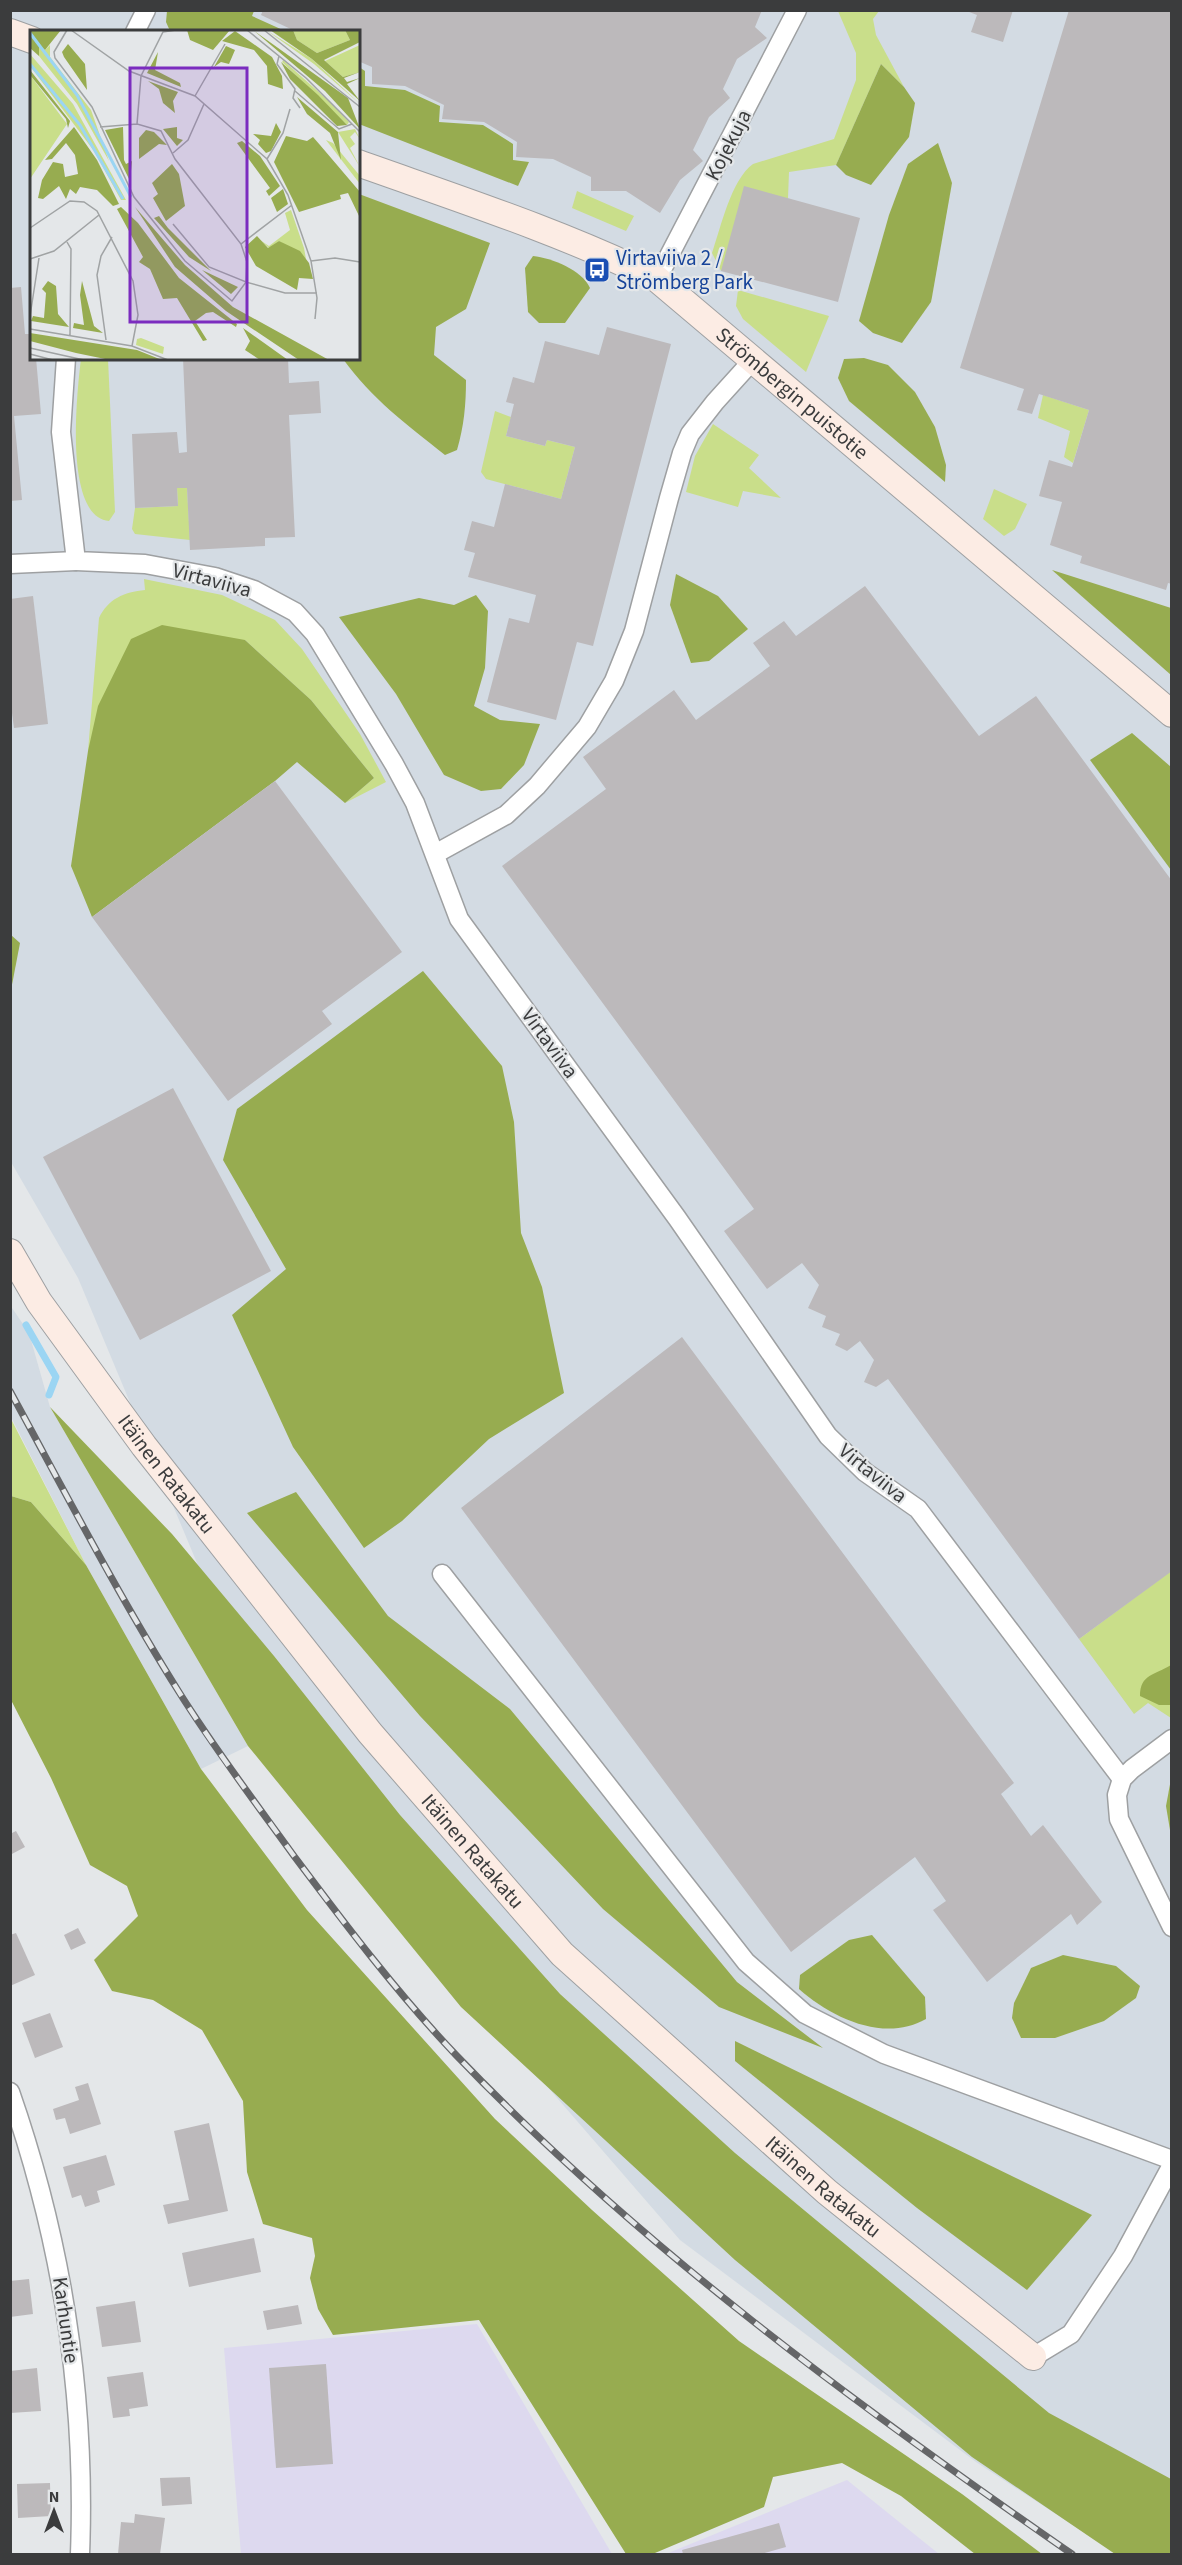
<svg xmlns="http://www.w3.org/2000/svg" width="1182" height="2565" font-family="'Source Sans 3',sans-serif">
<rect width="100%" height="100%" fill="#e4e7e9"/>
<g fill="#ddd9ef">
<polygon points="477,2324 612,2554 241,2554 224,2348"/>
<polygon points="847,2480 939,2554 666,2554"/>
</g>
<g fill="#d3dbe3" fill-rule="evenodd">
<path d="M10,11H1171V2554H1117L976,2462L680,2240L293,1793L78,1278L11,1162ZM32,32H358V358H32Z"/>
<polygon points="10,1305 29,1333 50,1407 248,1746 201,1769 86,1565 11,1417"/>
</g>
<g fill="#c9de8a">
<path d="M838,11H879L873,19L876,35L904,87L881,64L836,165L789,172L788,198L721,271L712,253C721,227 731,180 753,164L834,139L856,80V53Z"/>
<polygon points="577,191 634,216 626,231 572,208"/>
<polygon points="738,290 829,316 806,372 743,319 736,306"/>
<path d="M81,359H108L115,512L109,521C63,517 77,391 81,359Z"/>
<polygon points="1043,395 1089,410 1073,463 1064,457 1070,431 1038,418"/>
<polygon points="495,411 511,417 506,436 545,446 547,440 575,447 561,499 486,479 481,472"/>
<polygon points="713,424 759,455 749,468 781,498 743,491 738,507 686,492 695,456"/>
<polygon points="177,488 187,488 190,540 135,534 132,529 135,508 178,506"/>
<polygon points="994,489 1027,504 1015,529 1004,536 983,519"/>
<path d="M144,579L222,595L275,620L302,649L360,734L386,782L345,803L374,778L311,700L245,640L88,751L99,618C108,599 124,592 145,590Z"/>
<polygon points="10,1417 86,1565 31,1502 11,1496"/>
<polygon points="1171,1571 1171,1718 1148,1703 1134,1714 1079,1639"/>
</g>
<g fill="#97ac50">
<polygon points="167,11 254,11 252,16 285,31 170,31 166,22"/>
<polygon points="881,64 904,87 915,103 909,137 871,185 846,175 836,165"/>
<polygon points="359,67 365,71 365,86 405,90 440,106 439,122 483,125 513,144 513,160 529,162 518,186 359,124"/>
<polygon points="938,143 952,183 932,297 931,302 902,343 873,333 859,321 889,215 908,164"/>
<path d="M359,194L490,243L466,309L436,327L434,355L466,380C466,405 464,426 457,450L445,455C406,424 372,399 343,359L358,358Z"/>
<path d="M533,256C552,258 582,270 590,288L565,323H539L528,312L525,268Z"/>
<polygon points="864,358 888,365 915,392 935,427 946,465 945,482 849,401 838,378 844,359"/>
<polygon points="1052,570 1171,608 1171,675"/>
<polygon points="676,574 718,596 748,629 709,661 691,663 670,605"/>
<polygon points="476,595 488,611 485,668 474,706 500,720 540,724 524,765 501,789 481,791 444,775 396,694 339,617 419,598 454,605"/>
<polygon points="162,625 245,640 311,700 374,778 345,803 297,762 275,781 92,917 71,866 88,751 98,706 131,639"/>
<polygon points="1132,733 1171,767 1171,870 1090,760"/>
<polygon points="11,935 20,943 11,990"/>
<polygon points="423,971 502,1066 514,1122 521,1233 542,1287 564,1393 489,1439 402,1521 364,1548 293,1447 232,1315 286,1269 223,1160 237,1109"/>
<polygon points="50,1407 172,1534 274,1656 400,1815 560,1994 735,2153 1049,2413 1171,2479 1171,2554 1115,2554 972,2457 735,2260 461,2007 248,1746"/>
<polygon points="296,1492 388,1616 510,1709 737,1982 823,2048 719,2007 603,1909 420,1716 247,1513"/>
<polygon points="11,1496 31,1502 86,1565 201,1769 307,1910 495,2119 592,2210 739,2341 962,2494 1042,2554 975,2554 901,2496 842,2463 773,2477 764,2507 655,2553 655,2554 626,2554 479,2320 333,2335 318,2309 310,2278 315,2256 312,2238 263,2224 247,2172 243,2101 202,2030 153,2000 112,1991 94,1960 138,1916 127,1886 90,1865 51,1778 11,1700"/>
<path d="M1171,1665V1705H1159L1140,1696C1140,1674 1155,1675 1171,1665Z"/>
<polygon points="1171,1779 1171,1836 1166,1806"/>
<path d="M872,1935L925,1997L926,2019C884,2043 832,2018 799,1989L800,1975L849,1940Z"/>
<polygon points="1063,1955 1116,1966 1140,1986 1136,1998 1104,2021 1055,2038 1021,2038 1012,2018 1014,2003 1031,1968"/>
<polygon points="735,2041 1092,2215 1027,2290 917,2208 735,2061"/>
</g>
<g fill="none" stroke-linecap="round" stroke-linejoin="round">
<polyline stroke="#9bd5f3" stroke-width="7" points="26,1325 56,1377 49,1395"/>
</g>
<g fill="#bcb9bb">
<polygon points="263,10 762,10 755,27 767,38 737,59 723,89 730,98 709,117 693,150 703,161 680,180 660,213 626,191 591,191 591,177 553,159 516,157 517,142 484,122 442,119 444,105 405,86 372,84 372,67 358,61 358,32 297,32 261,15"/>
<polygon points="964,10 1013,10 1003,42 971,32 977,15"/>
<polygon points="1069,10 1172,10 1172,584 1168,583 1166,590 1080,563 1082,556 1050,545 1062,502 1039,496 1049,460 1072,467 1089,410 1039,394 1032,414 1017,410 1024,389 960,368"/>
<polygon points="744,186 860,218 838,302 721,271"/>
<polygon points="21,287 25,334 32,334 32,358 36,358 41,414 14,416 22,500 10,501 10,288"/>
<polygon points="607,327 671,344 593,646 577,642 556,720 487,702 509,618 529,623 536,595 468,577 475,553 464,550 472,521 494,527 505,484 561,499 575,447 547,440 545,446 506,436 514,404 506,402 513,377 534,383 545,341 599,355"/>
<polygon points="183,358 288,358 289,383 319,381 321,413 289,415 295,537 265,538 265,546 190,550 187,488 177,488 178,506 135,508 132,434 177,432 179,453 187,452"/>
<polygon points="865,586 979,736 1036,696 1172,881 1172,1571 1079,1639 888,1379 876,1387 864,1382 874,1360 860,1341 847,1351 835,1345 840,1334 822,1327 826,1316 808,1308 819,1285 802,1263 767,1289 724,1231 754,1209 502,866 606,789 583,757 674,690 696,720 770,666 753,643 784,621 796,636"/>
<polygon points="33,596 48,724 14,728 10,698 10,599"/>
<polygon points="275,781 402,952 322,1011 332,1024 228,1101 92,917"/>
<polygon points="173,1088 271,1271 140,1340 43,1157"/>
<polygon points="682,1337 1014,1783 1001,1794 1031,1836 1043,1825 1102,1902 1077,1925 1071,1914 987,1982 933,1910 946,1901 915,1857 791,1952 461,1508"/>
<polygon points="16,1831 25,1847 10,1855 10,1834"/>
<polygon points="78,1928 86,1943 71,1950 64,1935"/>
<polygon points="16,1933 35,1975 10,1986 10,1935"/>
<polygon points="50,2013 63,2047 35,2058 22,2023"/>
<polygon points="88,2083 101,2124 70,2134 65,2118 56,2120 53,2109 79,2100 75,2087"/>
<polygon points="209,2123 228,2211 168,2224 163,2205 189,2200 174,2131"/>
<polygon points="106,2155 115,2185 97,2191 100,2202 85,2207 81,2195 72,2198 63,2167"/>
<polygon points="254,2238 261,2272 189,2287 182,2253"/>
<polygon points="29,2279 33,2314 10,2317 10,2281"/>
<polygon points="135,2301 141,2342 102,2347 96,2307"/>
<polygon points="298,2305 302,2324 267,2330 263,2311"/>
<polygon points="326,2364 333,2464 276,2468 269,2368"/>
<polygon points="37,2368 41,2411 10,2413 10,2371"/>
<polygon points="143,2372 148,2406 129,2409 130,2416 113,2418 107,2377"/>
<polygon points="190,2477 192,2504 162,2506 160,2478"/>
<polygon points="50,2483 51,2516 18,2518 17,2484"/>
<polygon points="135,2514 165,2518 160,2554 118,2554 121,2522 134,2523"/>
<polygon points="779,2523 786,2547 761,2554 683,2554 682,2550"/>
</g>
<g fill="none" stroke-linecap="round" stroke-linejoin="round">
<g stroke="#9ea0a2" stroke-width="21">
<g id="street">
<polyline points="135,32 146,10"/>
<polyline points="657,279 797,10"/>
<polyline points="66,358 61,432 76,561 145,564 215,577 254,590 295,612 315,634 394,764 415,803 459,919 677,1218 828,1436 865,1472 918,1509 1122,1779"/>
<polyline points="10,564 76,561"/>
<polyline points="435,854 506,815 537,786 587,727 614,681 634,631 669,498 682,453 690,434 715,402 753,360"/>
<polyline points="442,1574 746,1962 805,2014 884,2054 1172,2160"/>
<polyline points="1172,1739 1132,1769 1122,1779 1117,1795 1119,1819 1172,1927"/>
<path d="M10,2092C62,2241 86,2397 80,2554"/>
<polyline points="1033,2357 1071,2334 1123,2256 1172,2165"/>
</g>
</g>
<g stroke="#9ea0a2" stroke-width="28">
<g id="secondary">
<polyline points="10,32 32,40"/>
<path id="s1" d="M358,163C459,199 561,232 657,279L1172,714"/>
<path id="s2" d="M10,1252L39,1302L144,1446L370,1733L562,1954L827,2192L1033,2357"/>
</g>
</g>
<use href="#street" stroke="#fff" stroke-width="18"/>
<use href="#secondary" stroke="#fcece4" stroke-width="26"/>
<g stroke="#656668" stroke-width="7">
<path id="rail" d="M10,1391C65,1492 118,1595 179,1692C214,1748 255,1802 294,1856C345,1924 397,1993 456,2055C639,2246 855,2404 1072,2554"/>
</g>
<use href="#rail" stroke="#e4e7e9" stroke-width="4.5" stroke-dasharray="14" stroke-linecap="butt"/>
</g>
<defs>
<g id="bus-square" transform="scale(1.35)"><rect x="-9" y="-9" width="18" height="18" rx="4" fill="#1a4fb4" stroke="#e4e7e9"/><path d="M-5-6H5V4H4V6H2V4H-2V6H-4V4H-5ZM-3.5-4V0h7V-4ZM-3.5 1.2v1.5H-2V1.2ZM2 1.2v1.5H3.5V1.2Z" fill="#fff"/></g>
</defs>
<g fill-rule="evenodd">
<use href="#bus-square" x="597" y="270"/>
</g>
<g text-anchor="middle" dominant-baseline="central" stroke-width="4.5" stroke-linejoin="round" paint-order="stroke">
<g font-size="21" fill="#3b3c3d" stroke="#e4e7e9">
<text transform="translate(728 145) rotate(-63)">Kojekuja</text>
<text stroke="none"><textPath href="#s1" startOffset="498">Strömbergin puistotie</textPath></text>
<text transform="translate(212 580) rotate(15)">Virtaviiva</text>
<text transform="translate(550 1043) rotate(54)">Virtaviiva</text>
<text stroke="none"><textPath href="#s2" startOffset="272">Itäinen Ratakatu</textPath></text>
<text transform="translate(873 1473) rotate(39)">Virtaviiva</text>
<text stroke="none"><textPath href="#s2" startOffset="758">Itäinen Ratakatu</textPath></text>
<text stroke="none"><textPath href="#s2" startOffset="1244">Itäinen Ratakatu</textPath></text>
<text transform="translate(66 2320) rotate(82)">Karhuntie</text>
</g>
<g font-size="21" fill="#164399" stroke="#e4e7e9" text-anchor="start">
<text x="616" y="258">Virtaviiva 2 /<tspan x="616" dy="24">Strömberg Park</tspan></text>
</g>
</g>
<g transform="translate(30 30)">
<rect width="330" height="330" fill="#e4e7e9"/>
<path d="M236,0L282,29L330,74L284,34ZM263,0H315L320,10L287,23L267,10ZM20,15V27L61,80L79,131L47,74L9,26V16L15,20ZM330,15V42L313,47L295,31ZM0,24L43,74L96,170H91L64,121L0,36ZM253,30L301,73L319,92L317,95L252,32L251,35ZM0,45L37,94L0,149ZM325,99L330,109L325,102L320,107L325,114L320,118L330,137L308,102ZM296,110L303,113L330,146V154ZM261,180L274,218L276,229L249,211L239,218L230,210L239,216L260,200L255,183ZM111,308L134,317L133,324L106,315L107,309Z" fill="#c9de8a"/>
<path d="M0,0H31L15,20L9,16V26L0,18ZM157,0H200L183,20L160,10ZM223,0L318,68L330,99L295,61ZM240,0H263L267,10L287,23L320,10L315,0H330V12L294,30L313,47L330,42L314,48L317,52L330,48L317,54L330,71L282,29ZM205,1L242,27L252,46L253,59L238,54L237,36L224,20L192,11ZM38,14L55,34L57,60L34,27L32,22ZM196,16L205,20L199,34L191,32L184,37ZM128,22L125,40L150,53L151,57L117,43ZM251,32L288,65L317,95L307,96L260,49ZM0,40L40,91L38,98L36,89L0,45ZM118,51L148,62L143,71L145,83L133,73L129,59ZM267,67L308,102L311,130L300,103L277,84ZM246,93L251,102L241,121L236,123L228,114L230,110L223,104L241,106ZM44,97L67,130L89,174L83,176L67,160L50,157L46,164L40,159L36,169L29,156L13,169L8,168L12,150L23,132L33,134L35,147L48,144L45,125L36,113L22,129L15,130ZM93,97L94,130L96,134L102,131L100,151L75,100ZM147,97V108L153,110L147,116L133,99ZM116,100L124,102L137,115L129,114L109,129V108ZM256,106L277,111L283,107L290,115L330,162V188L318,163L310,165L311,169L269,182L244,132ZM212,111L230,126L250,156L239,166L236,161L240,158L207,113ZM142,134L149,144L155,176L136,191L123,168L128,164L122,153ZM253,159L258,174L247,182L241,168ZM91,177L108,193L149,248L207,294L206,297L183,282L176,283L165,291L177,310L173,311L147,268L133,269L120,239L109,232L113,227L87,179ZM105,177L155,235L203,277L299,330H269L196,281L145,237ZM129,186L138,198L181,241L159,227L124,188ZM227,206L238,218L249,211L270,221L279,233L283,249L269,248L267,260L226,236L215,217ZM172,240L208,257L201,264ZM18,251L26,256L28,284L39,297L1,291L3,286L14,288L16,263L12,259ZM52,251L64,296L73,303L43,298L44,293L54,295L50,265ZM213,298L258,330H230L215,320L220,311ZM0,303L107,320L132,330H80L46,323L0,311Z" fill="#97ac50"/>
<path fill="none" stroke="#9bd5f3" stroke-width="3" d="M0,3L47,65L101,167M0,34L50,95L93,169"/>
<path fill="none" stroke="#a0a3a4" stroke-width="1.5" d="M37,0L24,22L25,28L62,77L104,167L155,231L202,271L216,252L255,263H287M41,0L99,41L165,66L237,129L258,165L281,231L287,268L285,289M217,0L276,48L330,102M234,0L330,77M249,26L247,34L265,59L263,68L270,78M265,61L309,99L322,94M165,66L195,14M70,97L107,94M143,123L158,110L174,74M237,129L253,103L260,79M143,194L179,237L216,252L217,232L211,214L145,129L131,101L107,94L111,46L133,2L146,0M0,198L40,171L54,172L67,181L103,251L108,285L102,316M37,212L41,219L40,305M211,214L262,175M0,229L24,221L69,185M281,231L305,228L330,232M0,286L9,228M0,299L102,316L138,330M76,310L67,245L71,226L82,207M0,318L54,330M0,324L23,330"/>
<path fill="#7b2cbf" fill-opacity="0.15" stroke="#7b2cbf" stroke-width="3" d="M100,38H217V292H100Z"/>
<rect width="330" height="330" fill="none" stroke="#3b3c3d" stroke-width="3"/>
</g>
<rect width="1182" height="2565" fill="none" stroke="#3b3c3d" stroke-width="24"/>
<g transform="translate(54 2511)" stroke="#e4e7e9" stroke-width="4.5" paint-order="stroke">
<path d="M0-4.5L10 22L0 15L-10 22Z" fill="#3b3c3d"/>
<text y="-9" font-size="16" font-weight="bold" text-anchor="middle" fill="#3b3c3d">N</text>
</g>
</svg>
